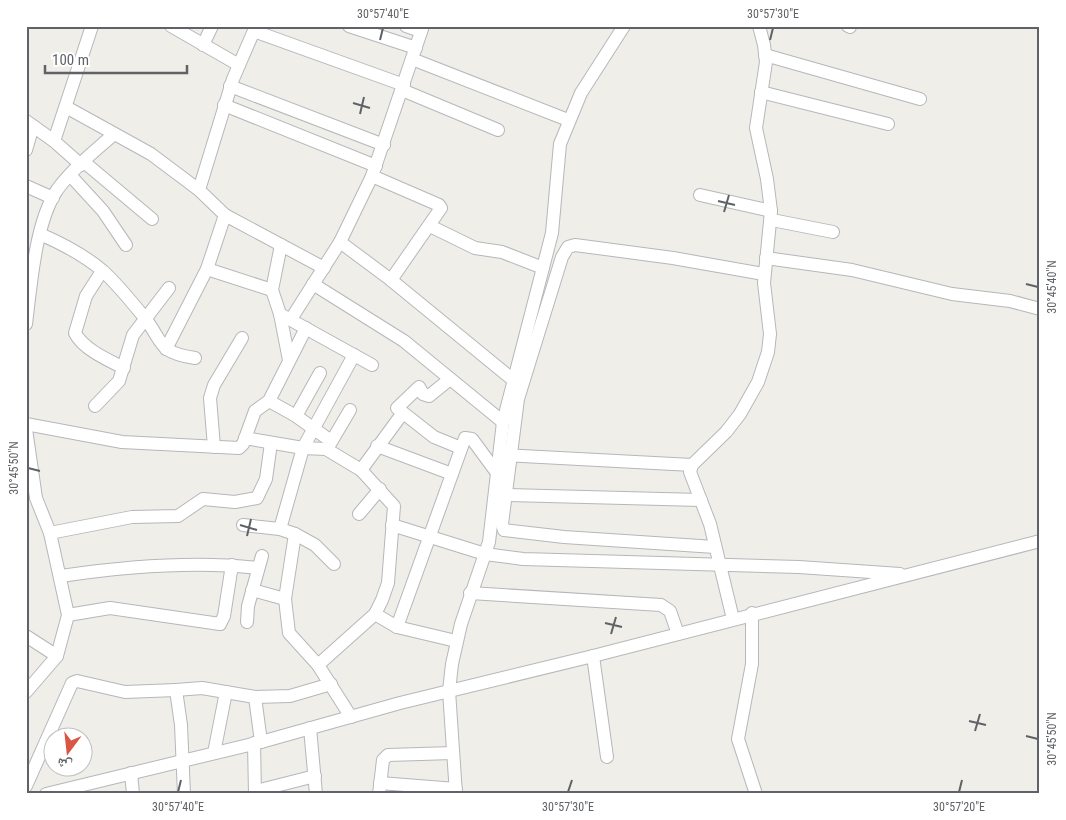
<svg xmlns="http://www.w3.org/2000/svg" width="1066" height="820" font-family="'Roboto Condensed','Noto Naskh Arabic',sans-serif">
<rect width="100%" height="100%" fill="#f0eee8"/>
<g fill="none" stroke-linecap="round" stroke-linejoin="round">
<g stroke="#b5b7bb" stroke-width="14">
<g id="minor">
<polyline points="171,26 239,65"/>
<polyline points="349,26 416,48"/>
<polyline points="406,26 421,31"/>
<polyline points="848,26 850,27"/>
<polyline points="254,31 404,85"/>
<polyline points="203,45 212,26"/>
<polyline points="765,55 920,99"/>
<polyline points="412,59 568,120"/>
<polyline points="230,86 384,145"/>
<polyline points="402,90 498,130"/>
<polyline points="761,92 888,124"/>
<polyline points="224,105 376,166"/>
<polyline points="66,107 151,154 199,190"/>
<polyline points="26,121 54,141 81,165"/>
<polyline points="54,141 92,26"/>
<polyline points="26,150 33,126"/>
<polyline points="84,162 152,219"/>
<polyline points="70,175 103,211 126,245"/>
<polyline points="372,176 439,205 441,208 391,280"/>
<polyline points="26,186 53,198"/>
<polyline points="700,195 771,211"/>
<polyline points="225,215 199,190 233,79 256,26"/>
<polyline points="772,220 833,232"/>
<polyline points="430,226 475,248 502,252 543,268"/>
<path d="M40,234C63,244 84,255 103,271C118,285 131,301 144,317C164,342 156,352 195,358"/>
<polyline points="340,242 391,280 512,379"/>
<polyline points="281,245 272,290 280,314 372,365"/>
<polyline points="766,258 852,270 952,294 1010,301 1040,309"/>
<polyline points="207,269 272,290"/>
<path d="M102,271L86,296L75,333C83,349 108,360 124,368"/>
<polyline points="313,284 404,341 503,422"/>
<polyline points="280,314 289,360"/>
<polyline points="291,319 340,242 372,176 423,26"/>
<path d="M26,324C31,285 35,223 57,190C72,169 95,151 114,134"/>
<polyline points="166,349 207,269 225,215 324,268"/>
<polyline points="450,379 429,396 423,394 419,387 397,408 434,437 461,448"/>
<polyline points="269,401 296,416 331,441"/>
<polyline points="95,406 119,381 133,335 169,288"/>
<polyline points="296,416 320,373"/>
<polyline points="26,424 122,442 239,448 243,444 255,411 269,401 306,328"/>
<polyline points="26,429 36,498 50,533 68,615 57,656 26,692"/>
<polyline points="245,438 303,448 326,449 361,470 394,506 388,583 382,600 375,614 318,665"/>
<polyline points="377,446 452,474"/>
<polyline points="214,447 210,398 214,385 242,338"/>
<polyline points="327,449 350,410"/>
<polyline points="502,455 692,465"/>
<polyline points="361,470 402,414"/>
<polyline points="505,495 701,500"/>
<polyline points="359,514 380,489"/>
<polyline points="243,525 280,529 295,534 285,599 289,633 318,665 351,717"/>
<polyline points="392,525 485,554 523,559 799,567 900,574"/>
<polyline points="280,529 303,448 354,355"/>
<polyline points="50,533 132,517 178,516 203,499 235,502 257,498 266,479 271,443"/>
<polyline points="295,534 315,545 334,564"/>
<polyline points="715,547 564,537 504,530 502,524 518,399 562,257 568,247 575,245 673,258 764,274"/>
<path d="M61,576C122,567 197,561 258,568"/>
<polyline points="252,590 285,599"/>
<polyline points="470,593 661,605 670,611 678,634"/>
<polyline points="752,613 752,664 738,739 756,794"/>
<polyline points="375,614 397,627 456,641"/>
<polyline points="68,615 110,608 220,624 224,616 232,565"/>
<polyline points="733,619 710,524 690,472 692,465 726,432 740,414 758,382 768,352 770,334 764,283 771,211 767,179 756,128 766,62 764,45 759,26"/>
<polyline points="247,622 248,606 262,556"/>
<polyline points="397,627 465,438 472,439 497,473"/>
<polyline points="26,636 57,656"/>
<polyline points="593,656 607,757"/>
<polyline points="176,690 202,688 255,697 290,696 331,684"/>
<polyline points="255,697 261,742"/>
<polyline points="310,728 316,794"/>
<polyline points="254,743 255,794"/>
<polyline points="214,753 226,692"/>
<polyline points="131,773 133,794"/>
<polyline points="380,783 456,789"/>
<polyline points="26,786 72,683 77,681 125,692 176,690 181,725 184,794"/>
<polyline points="256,791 315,776"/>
<polyline points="46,794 261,742 400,703 593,656 1040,541"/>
<polyline points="379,794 383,760 388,755 453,753"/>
<polyline points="456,794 449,691 452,664 461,624 489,542 503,422 552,233 560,144 581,93 624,26"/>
</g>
</g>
<use href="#minor" stroke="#fff" stroke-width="12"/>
</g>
<path fill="none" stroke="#5f6266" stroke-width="2" d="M380,40L383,28M770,40L773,28M353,103L370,108M360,114L364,97M718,201L735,205M724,212L729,195M1026,284L1038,287M28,468L40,471M240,525L257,530M247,536L251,519M605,623L622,627M611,634L616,617M969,721L986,725M975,731L980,714M1026,736L1038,739M178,792L181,780M568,792L572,780M959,792L962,780"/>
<rect width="1066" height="820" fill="none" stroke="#ffffff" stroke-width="55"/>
<g transform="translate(68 752) rotate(195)"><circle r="24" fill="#ffffff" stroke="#bfc0c2"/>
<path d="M0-4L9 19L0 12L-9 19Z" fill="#da5543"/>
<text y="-8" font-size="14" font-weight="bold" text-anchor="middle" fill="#5f6266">ش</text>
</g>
<path d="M45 65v8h142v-8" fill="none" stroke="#5f6266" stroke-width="2.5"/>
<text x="52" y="65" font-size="15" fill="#5f6266" stroke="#ffffff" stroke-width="4" paint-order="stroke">100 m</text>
<rect x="28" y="28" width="1010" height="764" fill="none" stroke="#5f6266" stroke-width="2"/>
<g font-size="12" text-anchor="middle" fill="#5f6266">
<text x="383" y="18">30°57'40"E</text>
<text x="773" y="18">30°57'30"E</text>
<text transform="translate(1052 287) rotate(-90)" y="4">30°45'40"N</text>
<text transform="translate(14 468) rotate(-90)" y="4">30°45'50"N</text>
<text transform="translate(1052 739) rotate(-90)" y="4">30°45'50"N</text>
<text x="178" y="811">30°57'40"E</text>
<text x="568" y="811">30°57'30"E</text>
<text x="959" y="811">30°57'20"E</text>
</g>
</svg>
